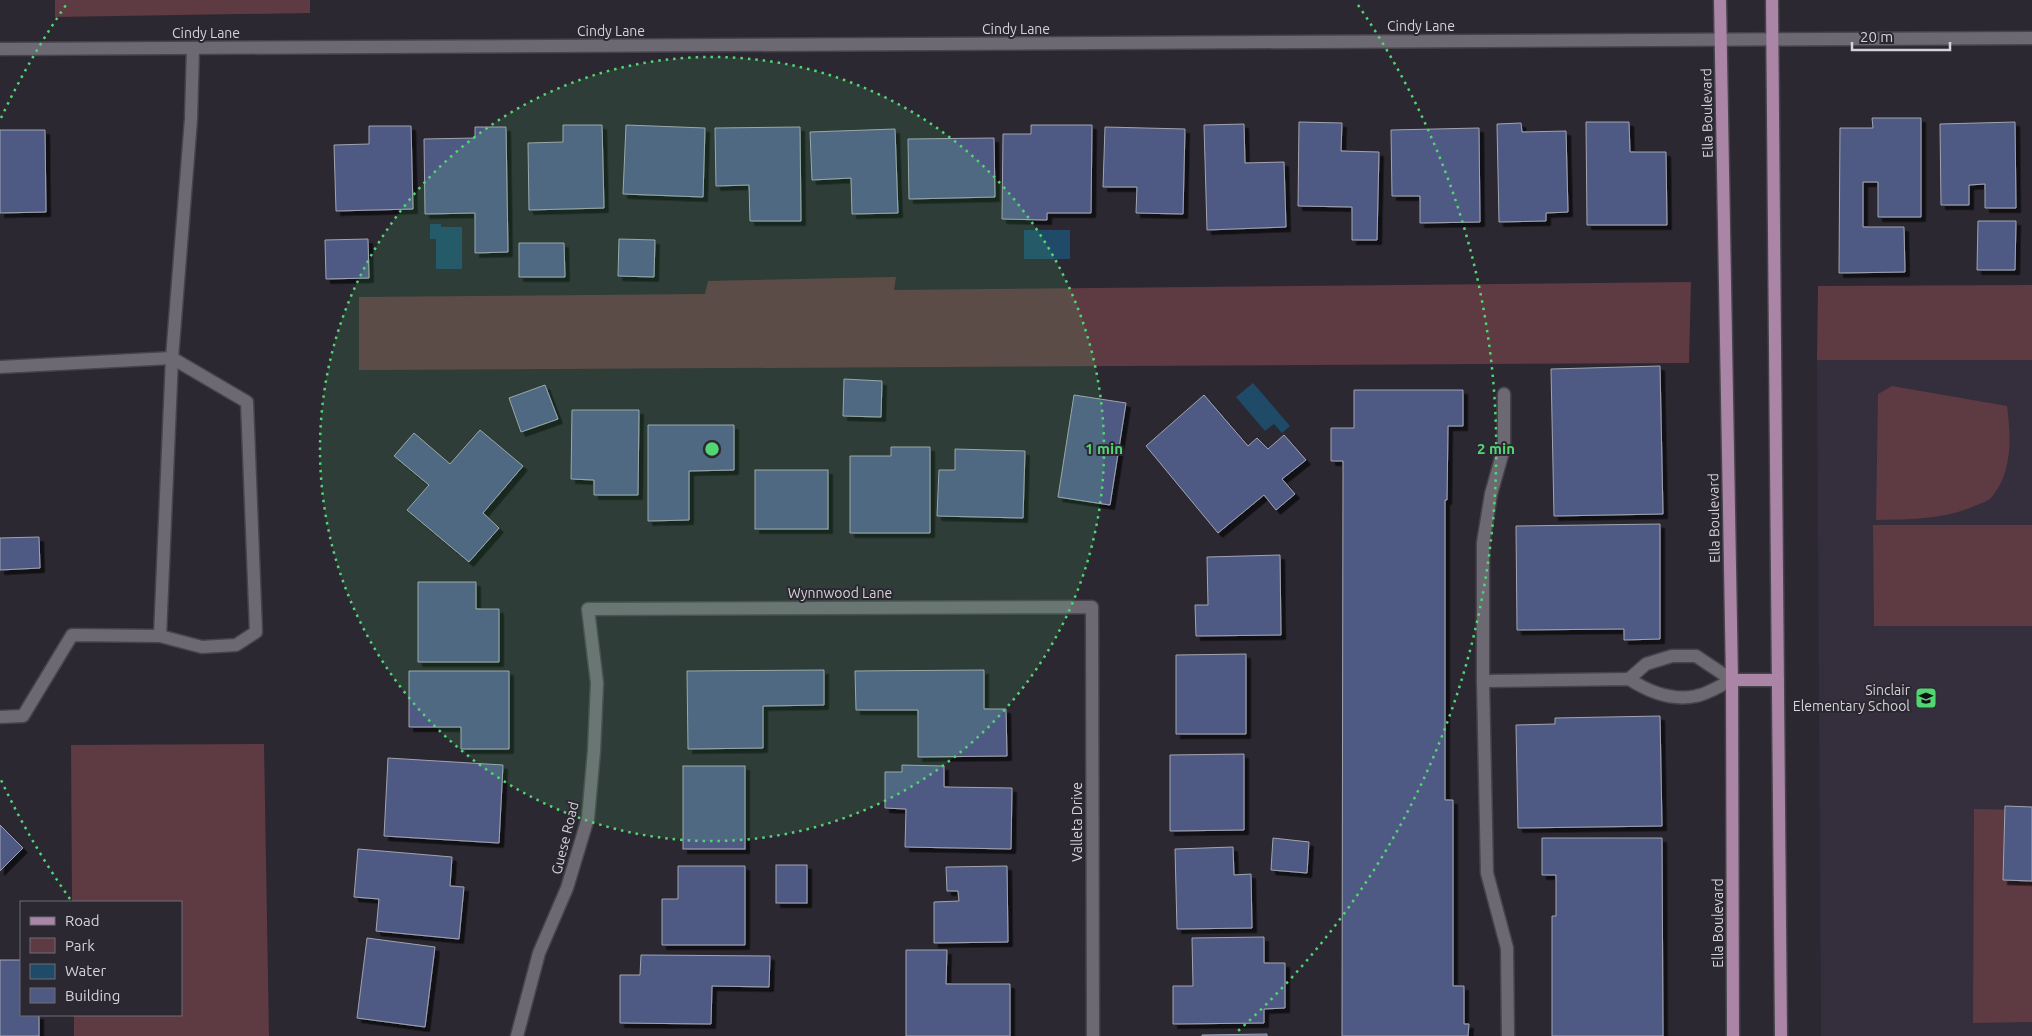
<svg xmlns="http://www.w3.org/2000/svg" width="2032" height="1036" font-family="Ubuntu,sans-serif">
<defs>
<filter id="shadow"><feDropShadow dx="4.5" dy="4.5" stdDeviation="0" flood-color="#0009"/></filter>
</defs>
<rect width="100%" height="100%" fill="#2b2831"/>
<polygon fill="#342e3d" points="1817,360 2032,360 2032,1036 1821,1036"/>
<g fill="#5e3a42">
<polygon points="55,0 310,0 310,13 55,17"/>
<polygon points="896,277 894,290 1691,282 1689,363 359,370 359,297 705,294 708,281"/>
<polygon points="2032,285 2032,360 1817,360 1818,286"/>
<path d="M1892,386L2007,406C2011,436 2013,473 1991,498C1988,501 1982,503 1977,505C1943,520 1912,519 1876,520L1878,394Z"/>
<polygon points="1873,525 2032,525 2032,626 1874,626"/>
<polygon points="264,744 269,1036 74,1036 74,1015 181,1015 181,902 72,902 71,745"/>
<polygon points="1974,809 2032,810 2032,1022 1973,1023"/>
</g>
<g fill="#1f4b68">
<polygon points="430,224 441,224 441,227 462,227 462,269 436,269 436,239 430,239"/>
<rect x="1024" y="230" width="46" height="29"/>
<polygon points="1253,383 1290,426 1282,433 1274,424 1265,431 1236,397"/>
</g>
<g fill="#4f5a84" stroke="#a1a4b0" filter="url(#shadow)">
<polygon points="1872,118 1921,118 1921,217 1878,217 1878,182 1863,182 1863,227 1904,227 1905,272 1839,273 1840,128 1873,128"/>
<polygon points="1299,122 1342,123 1341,151 1379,152 1377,240 1352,240 1352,207 1298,206"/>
<polygon points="1586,122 1629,122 1630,152 1666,152 1667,225 1587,225"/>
<polygon points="2015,122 2016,208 1985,208 1985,184 1969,185 1969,205 1941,205 1940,124"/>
<polygon points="1521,123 1522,132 1566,131 1568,212 1546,213 1546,221 1499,222 1497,124"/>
<polygon points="1244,124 1245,163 1284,162 1286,227 1207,230 1204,125"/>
<polygon points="563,125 602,125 604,208 529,210 528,143 563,142"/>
<polygon points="626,125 705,128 703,197 623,194"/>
<polygon points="1031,125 1092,125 1091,213 1047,213 1047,220 1002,219 1003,134 1031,134"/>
<polygon points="369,126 411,126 413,209 336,211 334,145 369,144"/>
<polygon points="475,127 506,127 508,252 475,253 475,213 425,214 424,139 475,138"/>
<polygon points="800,127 801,221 750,221 749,185 716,186 715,128"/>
<polygon points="1105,127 1185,129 1183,214 1136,213 1137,187 1103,187"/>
<polygon points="1479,128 1480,222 1420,223 1420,196 1392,196 1391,130"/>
<polygon points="895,129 898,213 852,214 851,178 812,180 810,132"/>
<polygon points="0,130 45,130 46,212 0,213"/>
<polygon points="994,138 995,197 909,199 908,139"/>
<polygon points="1978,221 2016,221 2015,270 1977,270"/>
<polygon points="368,239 369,278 326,279 325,240"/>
<polygon points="619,239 655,240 654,277 618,276"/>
<polygon points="519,243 564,243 565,277 519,277"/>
<polygon points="1660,366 1663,514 1554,516 1551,369"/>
<polygon points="844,379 882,381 881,417 843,416"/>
<polygon points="545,385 558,419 521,432 509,398"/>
<polygon points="1354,390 1463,390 1463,426 1448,426 1447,500 1445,500 1445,800 1453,800 1453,986 1464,986 1464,1024 1469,1024 1468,1036 1342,1036 1343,461 1331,461 1331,428 1354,428"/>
<polygon points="1074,395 1126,403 1110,505 1058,497"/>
<polygon points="1204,395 1248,446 1257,438 1268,449 1284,435 1306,460 1282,479 1295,494 1276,510 1264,495 1218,533 1146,446"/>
<polygon points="572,410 639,410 638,495 594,495 594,480 571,479"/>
<polygon points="648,425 734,425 734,470 689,471 689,520 648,521"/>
<polygon points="480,430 523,466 483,513 499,528 469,562 407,510 429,485 394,456 414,433 450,464"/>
<polygon points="891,447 930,447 930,533 850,533 850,456 891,456"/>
<polygon points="955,449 1025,451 1023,518 937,516 939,470 955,470"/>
<rect x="755" y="470" width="73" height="59"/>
<polygon points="1660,524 1660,639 1624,640 1624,629 1517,630 1516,526"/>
<polygon points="39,537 40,568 0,570 0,538"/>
<polygon points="1280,555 1281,635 1196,636 1195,605 1208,605 1207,557"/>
<polygon points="418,582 476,582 476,609 499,609 499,662 418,662"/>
<polygon points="1246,654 1246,734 1176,734 1176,655"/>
<polygon points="824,670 824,705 763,706 763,748 688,749 687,671"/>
<polygon points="984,670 984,709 1006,709 1007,756 918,757 918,710 856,710 855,671"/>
<polygon points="409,671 509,671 509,749 461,749 461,727 409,727"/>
<polygon points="1660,716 1662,826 1518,828 1516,725 1555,724 1555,718"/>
<polygon points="1244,754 1244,830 1170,831 1170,755"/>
<polygon points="388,758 503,765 499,843 384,836"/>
<polygon points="902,765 944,766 944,787 1012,788 1011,849 905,847 906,809 885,808 885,772 902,772"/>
<rect x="683" y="766" width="62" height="83"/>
<polygon points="2005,806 2032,807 2032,881 2003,880"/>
<polygon points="0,825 23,848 0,871"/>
<polygon points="1273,838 1309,842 1307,873 1271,870"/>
<polygon points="1542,838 1662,838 1663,1036 1552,1036 1552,916 1556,916 1556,875 1542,875"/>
<polygon points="1233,847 1234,875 1251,874 1252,928 1177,929 1175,849"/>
<polygon points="358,849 452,857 450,886 464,887 459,939 376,931 379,899 354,897"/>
<rect x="776" y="865" width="31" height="38"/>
<polygon points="678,866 745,866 745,945 662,945 662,899 678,899"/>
<polygon points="1007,866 1008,942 934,943 934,902 959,901 958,891 947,891 946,867"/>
<polygon points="1264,937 1264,963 1285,963 1285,1008 1264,1009 1264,1023 1173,1024 1173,986 1193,986 1192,938"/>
<polygon points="367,938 435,947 425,1027 357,1018"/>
<polygon points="906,950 947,950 946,984 1010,984 1010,1036 906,1036"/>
<polygon points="641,955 770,956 769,987 712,986 711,1024 620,1023 620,975 640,975"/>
<polygon points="0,960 21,960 21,1015 39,1015 39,1036 0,1036"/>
<polygon points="1267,1034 1267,1036 1202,1036 1202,1035"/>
</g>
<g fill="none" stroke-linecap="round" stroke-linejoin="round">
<g stroke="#46434b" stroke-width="15">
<g id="minor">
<polyline points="0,49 2032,38"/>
<polyline points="0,367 172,358 247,402 256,632 236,645 202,647 160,636 72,635 23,716 0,717"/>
<polyline points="1504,394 1504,448 1491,494 1483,543 1483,681 1487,873 1507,948 1508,1036"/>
<polyline points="160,636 172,358 191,119 193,48"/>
<polyline points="1629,679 1646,664 1672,656 1696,656 1732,680"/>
<path d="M1483,681L1629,679C1649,692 1672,701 1696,696C1708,694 1721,685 1732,680"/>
<polyline points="517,1036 539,953 567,888 588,818 594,751 597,683 588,609 1092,607 1093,1036"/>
</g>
</g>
<g stroke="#46434b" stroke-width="15">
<g id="major">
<polyline points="1720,0 1732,680 1733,1036"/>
<polyline points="1772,0 1781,1036"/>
<polyline points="1732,680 1778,680"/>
</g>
</g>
<use href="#minor" stroke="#6d6973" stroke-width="12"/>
<use href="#major" stroke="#ab85a6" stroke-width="12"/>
</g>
<circle cx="712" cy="449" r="392" fill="#52d673" fill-opacity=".12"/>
<g fill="none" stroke="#52d673" stroke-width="2.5" stroke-dasharray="2.5 5">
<circle cx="712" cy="449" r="392"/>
<path d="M70 899A784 784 0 0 1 1 780M1 118A784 784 0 0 1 66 5M1358 5A784 784 0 0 1 1237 1032"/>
</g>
<defs>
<g id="school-square" transform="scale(1.125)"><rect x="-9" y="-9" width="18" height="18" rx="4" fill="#52d673" stroke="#2b2831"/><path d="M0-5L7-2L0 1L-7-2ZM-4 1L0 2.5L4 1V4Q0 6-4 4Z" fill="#111"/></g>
</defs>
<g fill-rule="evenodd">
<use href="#school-square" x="1926" y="698"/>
</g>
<g text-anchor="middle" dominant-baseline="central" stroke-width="4" stroke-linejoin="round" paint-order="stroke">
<g font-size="14" fill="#d5d3d9" stroke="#2b2831">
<text x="1421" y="26">Cindy Lane</text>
<text x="1016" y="29">Cindy Lane</text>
<text x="611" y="31">Cindy Lane</text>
<text x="206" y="33">Cindy Lane</text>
<text transform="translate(1707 113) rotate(-91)">Ella Boulevard</text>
<text transform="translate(1714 518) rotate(-91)">Ella Boulevard</text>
<text x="840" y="593">Wynnwood Lane</text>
<text transform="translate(1077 822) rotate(-90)">Valleta Drive</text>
<text transform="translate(565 838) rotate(-76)">Guese Road</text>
<text transform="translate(1718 923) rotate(-90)">Ella Boulevard</text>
</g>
<g font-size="14" fill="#d5d3d9" stroke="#2b2831" text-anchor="end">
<text x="1910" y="690">Sinclair<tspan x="1910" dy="16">Elementary School</tspan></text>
</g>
</g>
<circle cx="712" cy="449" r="8" fill="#52d673" stroke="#2b2831" stroke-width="2.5"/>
<g font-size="15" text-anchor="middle" font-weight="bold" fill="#52d673" stroke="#2b2831" stroke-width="4" stroke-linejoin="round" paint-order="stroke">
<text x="1104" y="454">1 min</text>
<text x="1496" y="454">2 min</text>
</g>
<rect x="20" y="901" width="162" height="115" fill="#2b2831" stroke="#6f6c74"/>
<rect x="30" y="917" width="25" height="8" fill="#ab85a6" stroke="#6f6c74"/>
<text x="65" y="926" font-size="15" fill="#d5d3d9">Road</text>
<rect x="30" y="938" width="25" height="15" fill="#5e3a42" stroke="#6f6c74"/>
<text x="65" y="951" font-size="15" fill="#d5d3d9">Park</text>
<rect x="30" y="964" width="25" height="15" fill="#1f4b68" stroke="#6f6c74"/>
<text x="65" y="976" font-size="15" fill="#d5d3d9">Water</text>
<rect x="30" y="988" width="25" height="15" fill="#4f5a84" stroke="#6f6c74"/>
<text x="65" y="1001" font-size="15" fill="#d5d3d9">Building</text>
<path d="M1852 42v8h98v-8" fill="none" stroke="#d5d3d9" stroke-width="2.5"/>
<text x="1860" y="42" font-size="15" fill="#d5d3d9" stroke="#2b2831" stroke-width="4" paint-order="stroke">20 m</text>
</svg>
